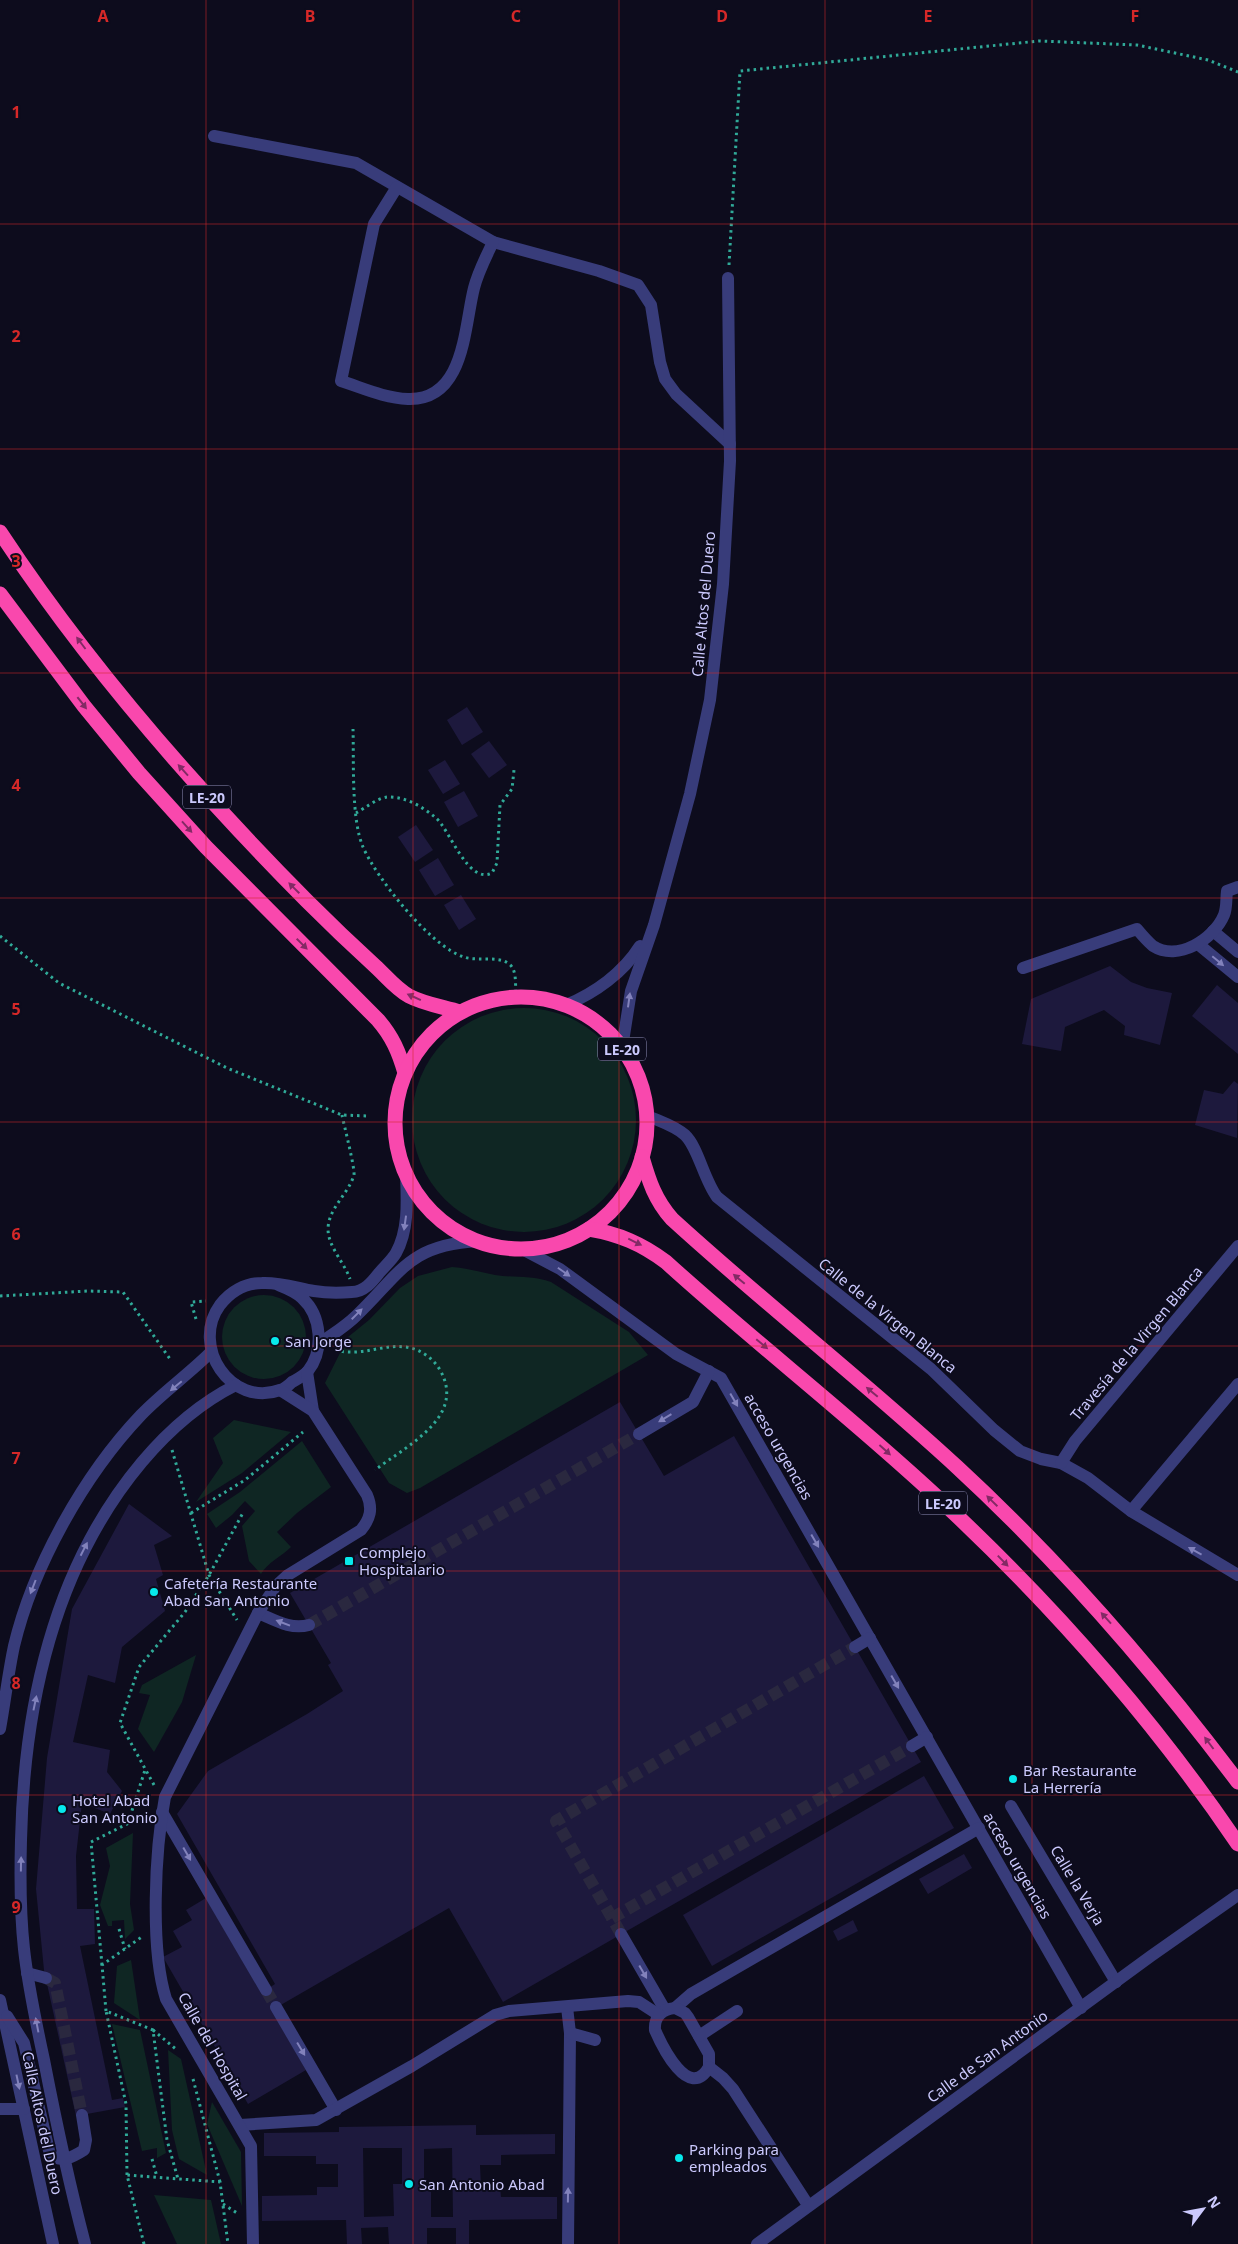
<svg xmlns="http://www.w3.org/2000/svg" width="1238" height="2244" font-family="'Noto Sans',sans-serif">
<rect width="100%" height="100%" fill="#0d0c1d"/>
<g fill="#0f2623">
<circle cx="524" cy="1120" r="112"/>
<path d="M452,1267C467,1268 480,1272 495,1275C514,1278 532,1275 551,1282L629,1332L648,1355L420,1488L407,1493L389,1483L325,1383L348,1337L369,1320L400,1288L418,1276Z"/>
<circle cx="264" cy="1337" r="42"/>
<polygon points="234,1420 291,1432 242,1473 196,1502 223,1463 213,1438"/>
<path d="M302,1441L331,1487L297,1513L277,1532L291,1547C281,1557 268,1562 261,1574L249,1561L242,1526L255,1511L245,1501L232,1515L216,1528L207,1514L240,1492Z"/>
<polygon points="196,1655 182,1702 154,1752 138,1729 150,1695 139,1693 142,1685"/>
<polygon points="133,1833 130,1904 134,1930 125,1939 124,1920 112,1921 112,1926 108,1926 100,1905 110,1866 106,1848"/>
<polygon points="131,1960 140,2020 114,2003 117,1966"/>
<polygon points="112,2024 140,2030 166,2153 157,2158 157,2148 142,2151"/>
<polygon points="168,2050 181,2059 207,2175 179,2159 172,2130"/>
<polygon points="212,2102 241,2152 242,2206 207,2124"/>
<polygon points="154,2195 211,2200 221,2244 177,2244"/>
</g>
<g fill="#1d193d" fill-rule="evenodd">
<polygon points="467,707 483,732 462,745 447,720"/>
<polygon points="489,741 507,765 489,778 471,754"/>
<polygon points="445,760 460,784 443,794 428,770"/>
<polygon points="464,791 478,816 458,827 444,802"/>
<polygon points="416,825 433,850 415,862 398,837"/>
<polygon points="438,858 454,885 435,896 419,870"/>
<polygon points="461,895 476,919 459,930 444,905"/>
<polygon points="1110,966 1131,982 1147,988 1172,993 1160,1045 1124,1035 1125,1026 1104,1010 1065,1027 1061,1051 1022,1044 1031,999"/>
<polygon points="1217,985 1238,1003 1238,1054 1192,1016"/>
<polygon points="1234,1081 1238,1084 1237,1138 1195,1125 1204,1090 1223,1094"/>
<polygon points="620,1402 664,1476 734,1436 921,1762 503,2002 449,1908 272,2010 306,2070 248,2104 163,1957 182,1947 173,1931 192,1920 186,1910 206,1898 261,1993 275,1984 177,1814 208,1771 307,1714 343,1691 328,1665 331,1663 290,1593"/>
<polygon points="129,1504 172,1536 154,1545 163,1575 156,1579 165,1611 122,1647 115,1683 88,1675 73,1742 110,1750 107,1772 122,1791 110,1814 82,1803 76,1856 77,1909 94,1909 95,1944 80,1946 112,2100 123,2098 125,2107 76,2116 44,1970 36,1889 47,1758 72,1609"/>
<polygon points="924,1776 954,1828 712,1966 683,1915"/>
<polygon points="964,1854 972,1868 928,1894 919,1879"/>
<polygon points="853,1920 858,1931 838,1941 833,1931"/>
<path d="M476,2125V2135L555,2134V2154L501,2155V2165H480L481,2187L500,2186L501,2197H557V2219L469,2220V2244H456V2228H427V2244H389L388,2227L361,2228L362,2244H347L346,2220L262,2221V2196L317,2195V2187H338V2164H316V2156H264V2133L339,2132V2127ZM363,2148H402V2184H393L394,2216L364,2217ZM452,2148L453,2217H431V2185H424V2149Z"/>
</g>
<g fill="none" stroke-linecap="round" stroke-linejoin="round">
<g stroke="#2a283f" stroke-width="12" stroke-dasharray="12 6" stroke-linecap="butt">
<polyline points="309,1625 639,1434"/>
<polyline points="612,1918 556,1821 855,1647"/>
<polyline points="621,1934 612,1918 912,1746"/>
<polyline points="46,1978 55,1983 82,2115"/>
<polyline points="266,1990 276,2007"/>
</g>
<g stroke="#30aa98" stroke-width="3" stroke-dasharray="2.5 4" stroke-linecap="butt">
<polyline points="729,265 740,71 1039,41 1137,45 1208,60 1238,72"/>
<path d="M353,729C354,761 351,819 363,847C377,879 431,947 464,957C478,962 503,954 512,967C517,975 515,988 516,997"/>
<path d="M356,813C365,808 378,798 387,797C405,796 423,807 436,818C450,830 468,885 492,873L497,863L500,805L512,789L514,770"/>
<polyline points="0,936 59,983 227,1068 342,1115 367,1116"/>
<path d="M342,1115C344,1125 355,1168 354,1175C348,1195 328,1208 328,1230C329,1248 344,1262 350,1279"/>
<polyline points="0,1296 88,1291 123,1292 170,1359"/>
<polyline points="196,1319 191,1302 206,1301"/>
<path d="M335,1350C363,1357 380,1344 406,1347C420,1349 433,1358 440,1370C467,1417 406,1446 375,1470"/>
<polyline points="172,1450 209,1575 237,1620"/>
<polyline points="191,1513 245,1480 303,1432"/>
<polyline points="154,1785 120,1723 139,1667 185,1612 209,1575 244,1511"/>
<polyline points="128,1823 145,1770"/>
<polyline points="119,1929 125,1949"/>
<polyline points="102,1965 91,1842 147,1814"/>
<polyline points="106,2011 102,1965 143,1936"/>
<polyline points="153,2030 177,2050"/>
<polyline points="193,2079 220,2182"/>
<polyline points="152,2159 157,2177"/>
<polyline points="127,2175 126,2104 106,2011 153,2030 167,2140 178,2179"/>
<polyline points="223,2204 237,2213"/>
<polyline points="144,2244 127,2175 220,2182 228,2244"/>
</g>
<g stroke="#383c7a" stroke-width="12">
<polyline points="214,136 356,163 493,242 599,271 638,285 651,305 660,362 665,379 676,394 730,444"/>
<path d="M397,187L374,224L341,381C363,388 384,398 408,399C465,401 464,327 474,288C478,272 486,257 493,242"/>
<polyline points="1213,931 1238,952"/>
<polyline points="1198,944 1238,977"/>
<path d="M1023,968L1137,929C1142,935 1147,941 1153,946C1178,962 1214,939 1224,915C1227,908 1226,898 1227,891L1238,887"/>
<path d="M566,1005C595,993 623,973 640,946"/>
<polyline points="622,1048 631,991 654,925 690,794 710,700 723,584 730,461 728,278"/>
<path d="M646,1115C658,1121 674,1125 685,1135C698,1147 704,1180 717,1197L931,1369L994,1430L1020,1451L1041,1459L1061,1463L1088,1478L1131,1511L1238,1575"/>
<polyline points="522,1249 560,1269 676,1354 721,1378 1081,2008"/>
<path d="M276,1284C286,1288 295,1291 302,1298C322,1316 324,1351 308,1371C304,1376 297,1379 292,1382C289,1385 284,1389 280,1390C231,1408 190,1346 220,1305C230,1292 245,1283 262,1283C279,1282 297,1288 314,1291C326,1293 340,1293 352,1292C364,1292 372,1282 379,1273C384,1267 392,1260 396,1253C409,1230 407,1200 406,1175"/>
<path d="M319,1344C331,1335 345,1327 356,1316C401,1273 408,1245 478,1241"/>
<polyline points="307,1372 313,1411"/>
<polyline points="639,1434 693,1402 709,1371"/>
<polyline points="1061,1463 1075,1441 1238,1246"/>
<polyline points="1131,1511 1238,1384"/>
<path d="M258,1613C275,1620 290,1630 309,1625"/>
<polyline points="855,1647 870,1638"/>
<path d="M0,1729C5,1702 8,1674 14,1646C33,1566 84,1475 141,1415C162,1393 189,1374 211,1352"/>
<polyline points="912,1746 927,1737"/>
<polyline points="1011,1806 1116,1982"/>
<polyline points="162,1812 266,1990"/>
<polyline points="621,1934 665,2010"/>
<polyline points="27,1973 46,1978"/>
<polyline points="0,2000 53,2244"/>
<polyline points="276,2007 336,2110"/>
<polyline points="567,2007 570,2033 568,2244"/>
<polyline points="675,2008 691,1994 979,1828"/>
<path d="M675,2008L685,2013L688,2017L709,2054V2067C689,2102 662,2046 655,2030C654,2017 662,2009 675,2008Z"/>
<path d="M7,2016L24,2043L50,2155C62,2163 73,2157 84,2150L86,2140L82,2115"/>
<polyline points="570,2033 595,2040"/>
<polyline points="699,2036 737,2011"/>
<polyline points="709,2067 723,2078 733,2089 808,2205"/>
<polyline points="0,2109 24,2109"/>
<polyline points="240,2125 316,2120 412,2066 495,2015 509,2011 628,2001 639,2002 659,2015"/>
<path d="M85,2244C69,2183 56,2122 44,2060C36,2023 28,1986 24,1949C20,1913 20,1877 21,1840C24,1705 53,1568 142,1462C169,1430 198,1404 236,1385"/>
<path d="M253,2244L251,2146L166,1999C150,1948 155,1850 165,1797L258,1613L275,1587L288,1575L361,1530C370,1519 373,1509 367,1495L313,1411L280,1390"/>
<polyline points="757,2244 1151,1956 1238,1895"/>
</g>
<g stroke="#f948ad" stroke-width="15">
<path d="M0,532C88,666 194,787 307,901C329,923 352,945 375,966C386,976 396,989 409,996C424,1004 444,1007 460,1012"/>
<path d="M0,594L84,706L139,773L206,847L378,1020C392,1036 399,1052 405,1073"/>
<circle cx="521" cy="1123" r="126"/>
<path d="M642,1157C649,1181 655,1200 672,1219C765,1304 865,1382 957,1467C1061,1563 1153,1669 1238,1782"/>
<path d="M589,1229C619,1234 642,1244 666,1262C754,1342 849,1415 937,1497C1049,1601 1152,1717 1238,1844"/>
</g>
</g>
<defs><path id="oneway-solid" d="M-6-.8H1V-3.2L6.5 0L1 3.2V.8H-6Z" transform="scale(1.25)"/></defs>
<g fill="#832a65">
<use href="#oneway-solid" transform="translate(81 643) rotate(-127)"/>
<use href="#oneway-solid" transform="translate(82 703) rotate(52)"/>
<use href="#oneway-solid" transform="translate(183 770) rotate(-132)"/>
<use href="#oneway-solid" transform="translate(187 827) rotate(48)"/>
<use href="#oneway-solid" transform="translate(294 888) rotate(-135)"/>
<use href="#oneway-solid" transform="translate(302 944) rotate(45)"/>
<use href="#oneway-solid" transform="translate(414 997) rotate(-156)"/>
<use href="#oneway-solid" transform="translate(635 1242) rotate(26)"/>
<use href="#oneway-solid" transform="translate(739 1279) rotate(-140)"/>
<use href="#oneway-solid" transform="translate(762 1344) rotate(40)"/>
<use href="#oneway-solid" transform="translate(872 1392) rotate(-140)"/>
<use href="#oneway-solid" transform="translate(885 1450) rotate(42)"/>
<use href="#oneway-solid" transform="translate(992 1501) rotate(-136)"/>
<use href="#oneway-solid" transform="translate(1003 1561) rotate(46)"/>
<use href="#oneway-solid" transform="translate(1106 1618) rotate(-132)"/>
<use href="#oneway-solid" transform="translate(1209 1743) rotate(-127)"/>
</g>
<g fill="#8282bc">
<use href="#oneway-solid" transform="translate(1218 961) rotate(40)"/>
<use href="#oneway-solid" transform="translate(629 1000) rotate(-82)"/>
<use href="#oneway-solid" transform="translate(405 1223) rotate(98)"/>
<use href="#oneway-solid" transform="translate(564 1272) rotate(35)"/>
<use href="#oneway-solid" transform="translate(357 1314) rotate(-45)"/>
<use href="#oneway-solid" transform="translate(176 1386) rotate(140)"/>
<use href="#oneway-solid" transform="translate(734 1400) rotate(60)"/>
<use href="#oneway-solid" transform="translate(665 1418) rotate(149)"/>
<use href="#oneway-solid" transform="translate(815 1541) rotate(60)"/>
<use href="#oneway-solid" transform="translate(84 1549) rotate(-63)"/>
<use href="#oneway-solid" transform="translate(1195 1551) rotate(-151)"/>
<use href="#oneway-solid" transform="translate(33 1587) rotate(111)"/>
<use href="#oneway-solid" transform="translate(283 1623) rotate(-159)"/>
<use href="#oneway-solid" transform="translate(895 1682) rotate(60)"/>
<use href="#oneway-solid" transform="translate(35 1703) rotate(-78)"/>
<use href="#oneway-solid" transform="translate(187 1854) rotate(60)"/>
<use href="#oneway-solid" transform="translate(21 1864) rotate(-89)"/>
<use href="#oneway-solid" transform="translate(643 1972) rotate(60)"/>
<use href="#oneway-solid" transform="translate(37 2025) rotate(-101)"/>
<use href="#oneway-solid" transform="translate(301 2049) rotate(59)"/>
<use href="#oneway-solid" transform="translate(18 2082) rotate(78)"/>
<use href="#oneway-solid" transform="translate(568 2195) rotate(-89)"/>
</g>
<path fill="none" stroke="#d62828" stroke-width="1" stroke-opacity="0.55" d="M206,0V2244M413,0V2244M619,0V2244M825,0V2244M1032,0V2244M0,224H1238M0,449H1238M0,673H1238M0,898H1238M0,1122H1238M0,1346H1238M0,1571H1238M0,1795H1238M0,2020H1238"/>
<g fill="#07e9ec" stroke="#0d0c1d" stroke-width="2">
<circle cx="275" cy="1341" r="5"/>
<rect x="344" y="1556" width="10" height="10" rx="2.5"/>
<circle cx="154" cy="1592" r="5"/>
<circle cx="1013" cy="1779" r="5"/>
<circle cx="62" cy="1809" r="5"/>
<circle cx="679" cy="2158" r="5"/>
<circle cx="409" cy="2184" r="5"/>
</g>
<g text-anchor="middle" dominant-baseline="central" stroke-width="4" stroke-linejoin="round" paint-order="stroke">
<g fill="#0d0c1d" stroke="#9290ba" stroke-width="1">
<rect x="183" y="785.5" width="48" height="23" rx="4"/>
<rect x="598" y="1037.5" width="48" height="23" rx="4"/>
<rect x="919" y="1491.5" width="48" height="23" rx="4"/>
</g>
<g font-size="14" font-weight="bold" fill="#cbc9fd">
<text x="207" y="797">LE-20</text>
<text x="622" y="1049">LE-20</text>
<text x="943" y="1503">LE-20</text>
</g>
<g font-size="15" fill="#cbc9fd" stroke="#0d0c1d">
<text transform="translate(703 604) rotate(-85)">Calle Altos del Duero</text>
<text transform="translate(888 1315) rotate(39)">Calle de la Virgen Blanca</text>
<text transform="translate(1136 1343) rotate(-50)">Travesía de la Virgen Blanca</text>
<text transform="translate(779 1446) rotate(60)">acceso urgencias</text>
<text transform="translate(1018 1865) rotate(60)">acceso urgencias</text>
<text transform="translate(1078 1885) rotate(59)">Calle la Verja</text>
<text transform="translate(213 2046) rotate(60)">Calle del Hospital</text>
<text transform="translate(987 2056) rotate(-36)">Calle de San Antonio</text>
<text transform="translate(43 2123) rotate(78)">Calle Altos del Duero</text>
</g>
<g font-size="15" fill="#cbc9fd" stroke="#0d0c1d" text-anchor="start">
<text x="285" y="1341">San Jorge</text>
<text x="359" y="1552">Complejo<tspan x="359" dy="17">Hospitalario</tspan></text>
<text x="164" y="1583">Cafetería Restaurante<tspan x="164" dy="17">Abad San Antonio</tspan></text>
<text x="1023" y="1770">Bar Restaurante<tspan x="1023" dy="17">La Herrería</tspan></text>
<text x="72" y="1800">Hotel Abad<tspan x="72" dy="17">San Antonio</tspan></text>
<text x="689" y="2149">Parking para<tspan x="689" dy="17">empleados</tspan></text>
<text x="419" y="2184">San Antonio Abad</text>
</g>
</g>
<g font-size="16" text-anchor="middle" font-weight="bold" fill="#d62828" stroke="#0d0c1d" stroke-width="4" stroke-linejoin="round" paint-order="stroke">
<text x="103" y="22">A</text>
<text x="310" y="22">B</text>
<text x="516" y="22">C</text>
<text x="722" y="22">D</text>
<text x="928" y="22">E</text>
<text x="1135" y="22">F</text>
<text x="16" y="118">1</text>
<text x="16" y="342">2</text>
<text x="16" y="567">3</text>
<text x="16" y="791">4</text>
<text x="16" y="1015">5</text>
<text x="16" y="1240">6</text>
<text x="16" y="1464">7</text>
<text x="16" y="1689">8</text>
<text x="16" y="1913">9</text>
</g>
<g transform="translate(1203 2209) rotate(58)" stroke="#0d0c1d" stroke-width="4" paint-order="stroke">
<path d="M0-4L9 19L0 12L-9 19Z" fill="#cbc9fd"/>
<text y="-8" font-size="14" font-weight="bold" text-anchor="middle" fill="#cbc9fd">N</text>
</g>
</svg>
